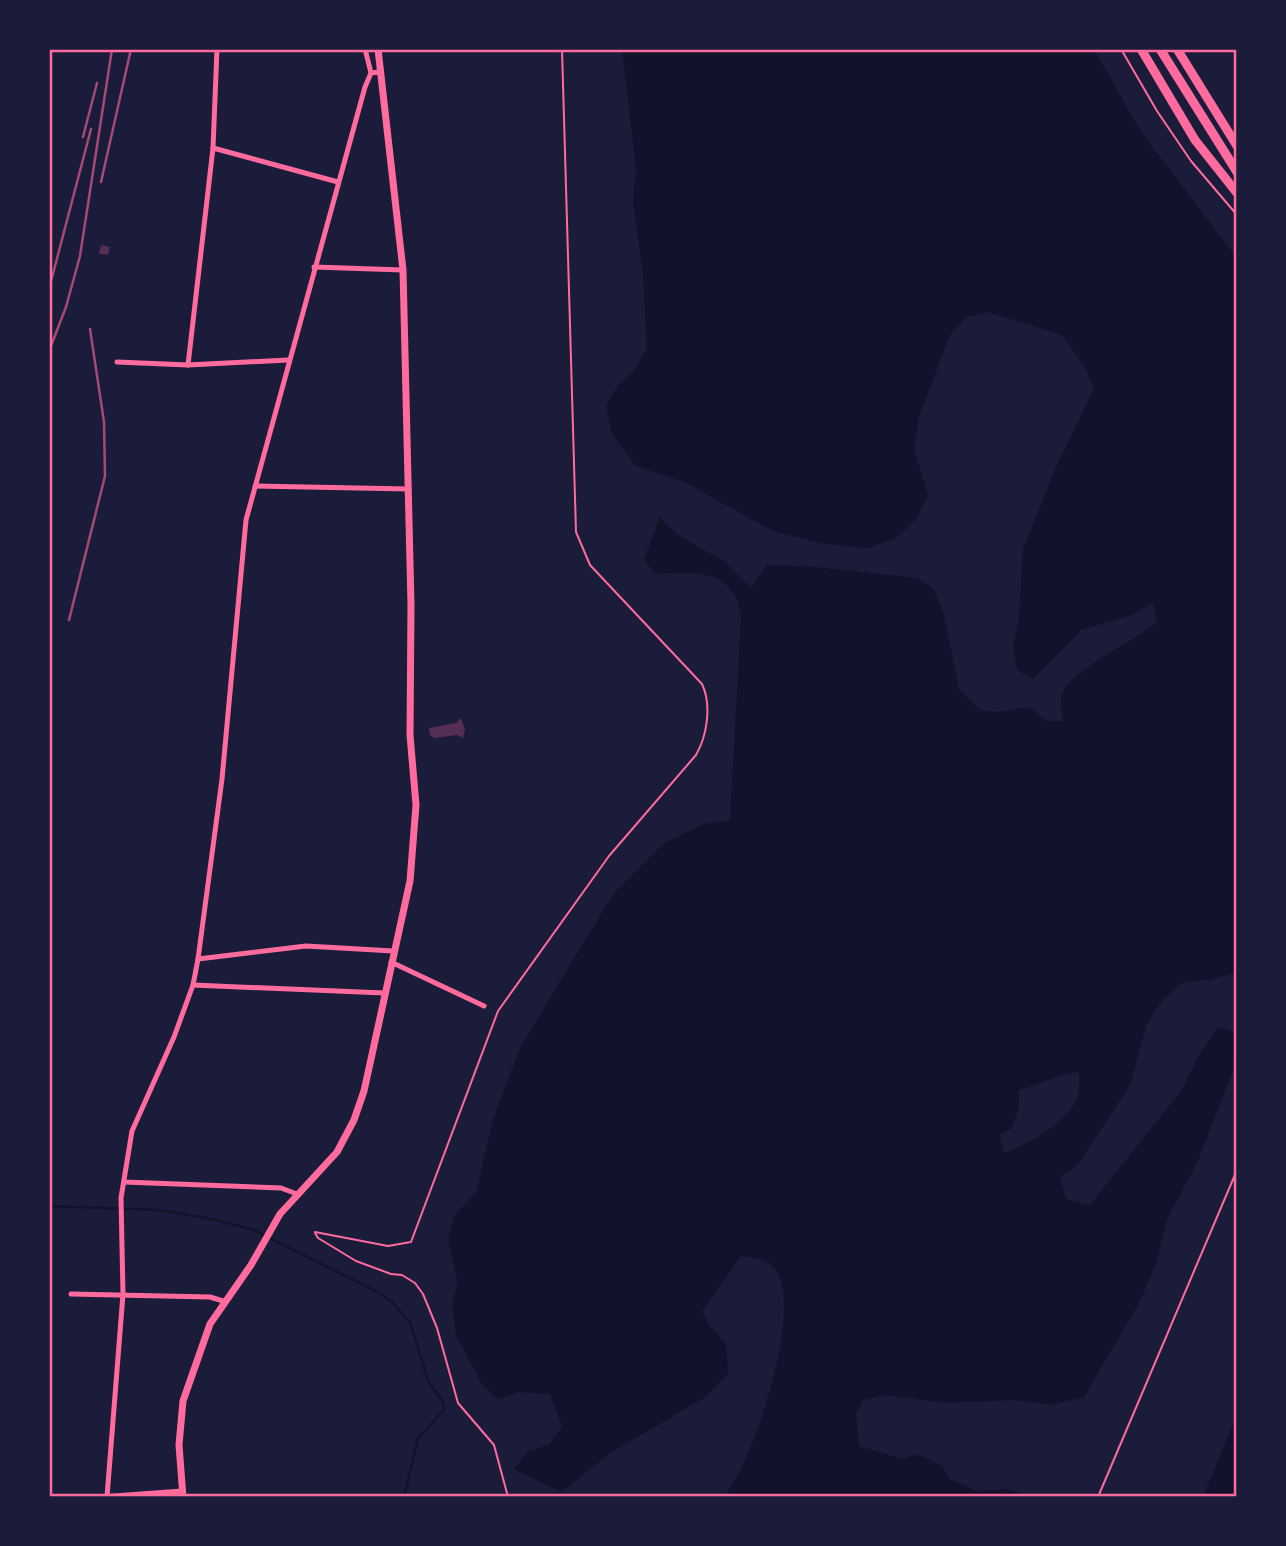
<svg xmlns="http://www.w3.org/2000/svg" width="1286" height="1546" font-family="'Playfair Display',serif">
<rect width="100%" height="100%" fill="#1b1b3a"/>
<g fill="#12122b" fill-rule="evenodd">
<path d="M622,49H1094L1141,132L1237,258V972L1214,979L1184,982L1164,998L1147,1023L1130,1085L1078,1164L1060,1177L1066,1199L1090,1205L1182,1090L1199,1055L1218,1027L1237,1033L1233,1070L1198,1161L1167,1219L1156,1263L1139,1303L1084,1397L1051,1405L1015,1400L946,1403L885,1395L863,1400L856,1414L859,1446L903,1459L918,1454L942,1466L950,1479L978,1491L1007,1489L1029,1497H724C753,1463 805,1307 775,1269C768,1258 753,1258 741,1256L702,1311L709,1325L726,1344L728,1373L707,1396L609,1454L561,1492L514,1469L528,1451L549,1445L562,1426L550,1394L519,1392L498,1399L483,1386L456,1335L452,1303L458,1283L448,1238L455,1215L476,1192L493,1120L520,1048L614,893L664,843L704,824L730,820L741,615C734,569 695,571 656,574L644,560L660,517L678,535L725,562L751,588L767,565L806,566L917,578L933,588L944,615L959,689L980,710L998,712L1029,707L1047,721H1063C1063,715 1060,706 1061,699C1063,674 1136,640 1157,622L1153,602L1132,615L1081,630L1033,679L1017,670L1013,644L1019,618L1023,549L1056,467L1094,389L1085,367L1062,335L988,312L967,317L950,335L919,416L914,450L928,495L916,519L898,537L868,548L825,544L775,532L684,482L636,466L612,434L606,405L618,385L631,374L647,349L643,273L633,202L636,169ZM1079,1072C1079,1079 1080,1088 1078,1095C1074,1119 1025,1146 1004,1153L1000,1135L1012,1128L1019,1108V1090C1039,1085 1058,1074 1079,1072Z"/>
<polygon points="1237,1414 1237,1497 1203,1497"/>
</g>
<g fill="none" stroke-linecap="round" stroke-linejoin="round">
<polyline stroke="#12122b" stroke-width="2.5" points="49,1206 159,1210 212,1219 254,1230 376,1291 392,1302 410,1322 429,1383 443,1402 444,1410 418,1438 404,1497"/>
</g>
<g fill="#542f53">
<polygon points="101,245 110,247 108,255 99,254"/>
<polygon points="461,718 465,730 463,738 457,735 434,738 430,735 429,728 456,723"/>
</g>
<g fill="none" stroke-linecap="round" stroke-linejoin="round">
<g stroke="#ff6b9d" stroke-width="2">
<polyline points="1121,49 1157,111 1191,161 1237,215"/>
<path d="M315,1232L388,1246L411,1242L498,1011L609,856L696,755C707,736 712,705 702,684L590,565L576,532L562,49"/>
<polyline points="315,1233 318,1238 356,1261 391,1274 402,1275 415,1283 423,1294 437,1328 458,1403 494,1445 508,1497"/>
<polyline points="1098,1497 1237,1170"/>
</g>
<g stroke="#ff6b9d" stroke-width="5">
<polyline points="365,49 371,73"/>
<polyline points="213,148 338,182"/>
<polyline points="314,267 403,270"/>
<polyline points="117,362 188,365 288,360"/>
<polyline points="188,365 213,148 217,49"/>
<polyline points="255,486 409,489"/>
<polyline points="198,959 306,946 393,951"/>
<polyline points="391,962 484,1006"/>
<polyline points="193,985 384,993"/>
<polyline points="124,1182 281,1188 297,1194"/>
<polyline points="71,1294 210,1297 223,1301"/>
<polyline points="100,1497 182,1491"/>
<polyline points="107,1497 123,1294 121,1198 132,1131 174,1037 193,985 198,959 222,779 246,520 365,87 371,73 380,72"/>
</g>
<polyline stroke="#ff6b9d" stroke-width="7" points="183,1497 179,1445 183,1401 210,1324 251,1265 280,1214 337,1152 354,1120 364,1091 410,881 416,805 410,735 411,605 403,270 378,49"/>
<g stroke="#ff6b9d" stroke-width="9">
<polyline points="1141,49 1195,140 1237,193"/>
<polyline points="1160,49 1237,172"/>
<polyline points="1177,49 1237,146"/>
</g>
<g stroke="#a44b75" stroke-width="2.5">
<polyline points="83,137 97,83"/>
<polyline points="101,182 131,49"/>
<polyline points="49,289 91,129"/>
<polyline points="49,351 66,307 80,256 112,49"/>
<polyline points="69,620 105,476 104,422 90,329"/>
</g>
</g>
<rect width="1286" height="1546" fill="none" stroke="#1b1b3a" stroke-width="102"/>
<rect x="51" y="51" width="1184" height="1444" fill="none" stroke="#ff6b9d" stroke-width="2.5"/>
</svg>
